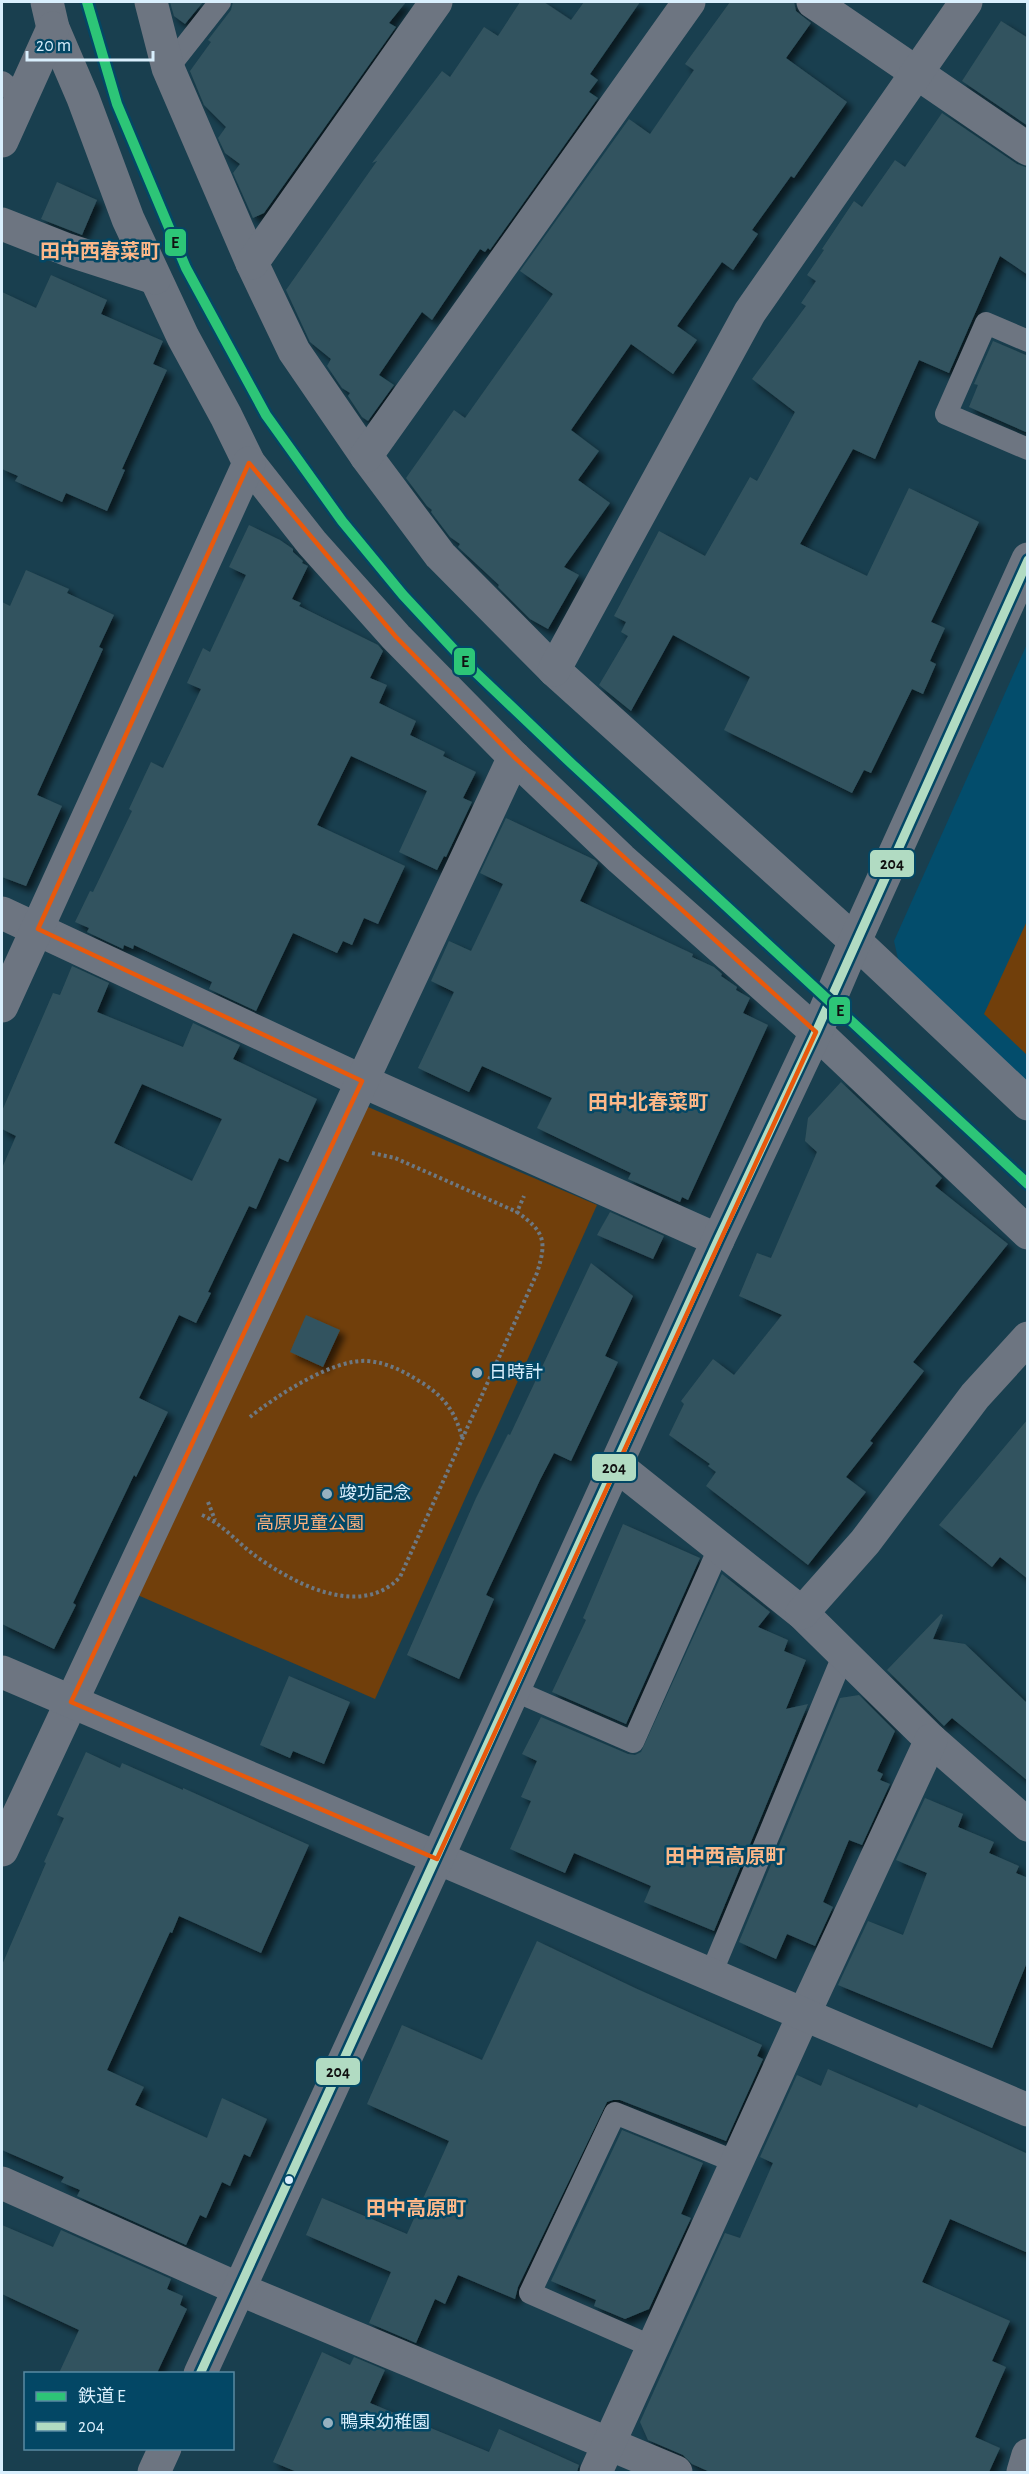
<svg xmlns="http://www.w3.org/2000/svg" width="1029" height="2474" font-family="'Alegreya Sans','Noto Sans JP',sans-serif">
<defs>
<filter id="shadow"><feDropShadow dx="5.5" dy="5.5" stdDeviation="3" flood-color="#0009"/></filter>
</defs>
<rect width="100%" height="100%" fill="#193f4f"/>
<polygon fill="#034d6c" points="1027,644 1027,1089 900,968 894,941"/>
<g fill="#713f0b">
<polygon points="1027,921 1028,1055 1027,1055 984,1014"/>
<polygon points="361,1104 597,1205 375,1699 133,1593"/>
</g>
<g fill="#33535e" fill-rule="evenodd" filter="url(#shadow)">
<polygon points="170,2 203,2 185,24 174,16"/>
<polygon points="233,2 406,2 389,23 396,27 264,213 253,218 233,173 240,164 225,153 218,138 226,127 204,105 190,71 211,42 208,40 231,10"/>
<polygon points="520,2 544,2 571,20 584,2 640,2 590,74 598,80 589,92 598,98 490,250 488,248 485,252 480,249 432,320 422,312 379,375 394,385 368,421 362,417 348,396 350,393 342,388 327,366 331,359 310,342 286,290 377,161 372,163 442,71 450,77 484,27 498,36"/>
<polygon points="730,2 794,2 796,11 811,23 786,58 847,102 794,178 791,176 752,230 758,234 733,270 722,262 677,326 697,340 673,374 631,344 571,430 599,451 578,480 610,503 564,567 579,575 548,629 530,619 498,587 499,585 458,547 460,544 450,537 431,512 432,510 427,506 406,478 454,410 465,418 553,294 520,271 629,119 650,134 694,70 685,64"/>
<polygon points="1001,21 1028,38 1028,126 962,81"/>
<polygon points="942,113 1017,164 1028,168 1028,275 1000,256 949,373 919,360 875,459 853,449 800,544 867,576 909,488 979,522 931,622 945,628 930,661 936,664 923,694 912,689 871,773 864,770 852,793 724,730 750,677 673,635 631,711 599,685 628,636 621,632 626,622 614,616 659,531 705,556 750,477 757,481 795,412 752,379 806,306 801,303 816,281 807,275 824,250 822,249 854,201 862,207 895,160 905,167"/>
<polygon points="57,182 97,200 82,235 41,219"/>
<polygon points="51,275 107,300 101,314 163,341 153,364 167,370 122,469 125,470 107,511 66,493 62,502 15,481 18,476 2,469 2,292 36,308"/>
<polygon points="993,341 1028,356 1028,433 969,407 978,385 974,384"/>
<polygon points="249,525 280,540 293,549 293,552 303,561 302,563 308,566 292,599 301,603 299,606 378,645 383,651 370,678 387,685 379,703 416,721 410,735 445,752 443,756 476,772 463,798 472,802 446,857 444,856 437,870 399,852 427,791 351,756 317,825 405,866 378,924 364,918 352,945 343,941 337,953 293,933 256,1011 209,989 212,982 134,945 133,949 124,945 123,949 87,932 89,928 75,922 90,891 93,892 132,811 129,809 151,762 163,768 201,689 187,683 203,648 210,652 246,575 229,567"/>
<polygon points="26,570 69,589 67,593 114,615 99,647 103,649 37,795 62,806 26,886 2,877 2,602 10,606"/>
<polygon points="506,818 595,860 598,863 580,901 693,954 692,957 714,967 722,974 721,976 737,987 736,990 750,998 743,1013 768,1025 688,1200 682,1197 680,1202 628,1179 631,1173 537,1128 552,1098 482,1066 469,1092 418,1068 454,992 431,981 449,941 471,951 503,884 480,873"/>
<path d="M72,966L109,983L97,1012L183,1047L193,1023L240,1045L233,1059L317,1099L288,1162L279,1158L256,1209L249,1206L208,1292L211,1293L196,1323L179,1315L139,1398L168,1412L136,1477L134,1475L73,1603L76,1605L54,1649L2,1624V1168L16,1136L2,1129V1111L53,993L60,995ZM142,1084L222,1119L192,1181L114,1143Z"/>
<polygon points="841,1082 942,1178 935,1186 1008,1244 913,1362 924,1371 870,1441 873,1443 846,1477 866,1492 808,1565 706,1486 716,1472 708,1466 710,1464 669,1435 684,1404 681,1401 713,1359 734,1375 782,1315 739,1296 757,1253 771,1258 817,1152 805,1141 808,1118"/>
<polygon points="610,1212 664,1236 653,1259 597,1235"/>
<polygon points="591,1263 633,1296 605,1356 618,1362 571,1461 554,1453 540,1480 486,1595 494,1599 459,1679 407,1655 476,1498 508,1434 510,1435"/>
<polygon points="306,1315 340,1330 323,1367 290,1352"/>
<polygon points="1028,1419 1028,1579 1000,1557 992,1567 939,1525"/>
<polygon points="623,1524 700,1558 626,1724 552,1692 586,1620 583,1618"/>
<polygon points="722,1574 770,1612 758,1627 788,1640 784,1651 806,1660 786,1709 808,1704 714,1931 644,1902 651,1886 574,1853 565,1873 510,1849 531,1801 521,1797 537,1761 522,1754 541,1717 628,1754 635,1755 641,1752"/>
<polygon points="941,1614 943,1615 933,1639 965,1644 1028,1704 1028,1781 952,1718 944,1726 887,1670"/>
<polygon points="289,1676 350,1702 324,1764 293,1751 290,1758 260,1745"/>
<polygon points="859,1695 895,1731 877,1771 883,1774 880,1780 890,1784 862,1845 849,1840 823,1902 833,1907 815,1946 787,1934 776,1959 739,1942 840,1698"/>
<polygon points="86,1752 120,1768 122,1763 183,1790 183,1788 309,1845 261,1953 179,1916 172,1933 170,1932 107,2070 144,2087 135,2105 207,2138 222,2098 267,2119 250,2157 244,2154 230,2186 222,2182 206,2218 200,2215 186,2245 77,2196 80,2190 61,2182 64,2177 2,2150 2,1965 46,1863 44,1862 64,1818 57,1815"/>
<polygon points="925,1798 963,1814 958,1827 994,1842 989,1853 1019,1866 1016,1873 1028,1878 1028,1960 992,2048 838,1985 868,1921 903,1935 927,1873 896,1860"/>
<polygon points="537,1941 635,1988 762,2045 757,2056 763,2059 726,2141 620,2100 613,2100 607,2102 518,2287 515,2299 458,2275 445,2304 435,2299 416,2343 369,2323 391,2272 306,2235 322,2198 407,2234 449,2141 367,2104 402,2025 482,2060"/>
<polygon points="828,2069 917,2108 919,2104 1028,2154 1028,2253 950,2219 922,2282 1010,2321 992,2361 1006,2367 975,2437 1000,2448 989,2472 710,2472 692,2464 683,2455 648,2440 640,2422 725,2233 740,2238 773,2163 760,2157 797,2075 821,2086"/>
<polygon points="622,2130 703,2163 681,2214 691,2218 649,2309 625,2319 594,2306 596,2300 551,2281"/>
<polygon points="2,2225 53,2247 61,2230 171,2279 167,2289 183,2296 180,2305 187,2309 157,2373 59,2373 79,2330 2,2294"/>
<polygon points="322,2352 350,2365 354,2357 385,2370 370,2403 489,2452 499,2429 579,2465 577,2472 297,2472 273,2462"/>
</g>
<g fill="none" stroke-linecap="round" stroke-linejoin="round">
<g stroke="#6d7882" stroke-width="4" stroke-dasharray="3 3" stroke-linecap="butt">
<polyline points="372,1153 395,1158 517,1212"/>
<path d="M250,1417C276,1396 334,1358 368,1361C388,1363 403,1371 419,1381C443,1395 455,1411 462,1437"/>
<polyline points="208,1502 215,1520"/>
<path d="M202,1515C222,1524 236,1541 253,1554C292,1583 360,1620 400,1577L537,1273C547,1241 545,1232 517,1212L524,1196"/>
</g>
<g stroke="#6d7581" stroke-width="22">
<polyline points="168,68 220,2"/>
<polyline points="2,82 21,98"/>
<polyline points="1028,341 986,323 946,414 1028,449"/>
<polyline points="513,1690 633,1742 720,1546"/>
<polyline points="711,1974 843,1656"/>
<polyline points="653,2347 530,2293 615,2113 736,2162"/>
</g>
<g stroke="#6d7581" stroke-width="33">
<polyline points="47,2 53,28 83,98 128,219 183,337 226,416 249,463 312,543 396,637 514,757 621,859 816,1032 1028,1233"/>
<polyline points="151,2 168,68 252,263 294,351 366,456 440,555 554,670 855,941 1028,1104"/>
<polyline points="813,2 1028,149"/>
<polyline points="2,141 53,28"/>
<polyline points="2,224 68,250 155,278"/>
<polyline points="252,263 436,2"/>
<polyline points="366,456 689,2"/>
<polyline points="554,670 750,312 966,2"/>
<polyline points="2,913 362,1081 718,1240"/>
<polyline points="2,1006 249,463"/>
<polyline points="616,1465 802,1613 931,1740 1028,1825"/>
<polyline points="802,1613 865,1542 975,1396 1028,1338"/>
<polyline points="2,1850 514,757"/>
<polyline points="2,2183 239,2289 676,2472"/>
<polyline points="596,2472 804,2014 931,1740"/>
<polyline points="1023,2472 1028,2455"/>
</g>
<g stroke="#6d7581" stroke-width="33">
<polyline points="2,1672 1028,2110"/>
<polyline points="200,2374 437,1859 718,1240 816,1032 855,941 1028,559"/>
<polyline points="154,2472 165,2448"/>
</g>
<g stroke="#034765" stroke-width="14">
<polyline id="bus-1" points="200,2374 718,1240 816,1032 1028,560"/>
</g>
<use href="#bus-1" stroke="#b1dbc2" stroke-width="9"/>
<g stroke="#034765" stroke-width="15">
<polyline id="rail-1" points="87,2 117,104 186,268 266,415 342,521 403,595 471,668 573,765 1028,1184"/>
</g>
<use href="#rail-1" stroke="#2dc577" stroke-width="10"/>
</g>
<path fill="none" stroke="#e8590c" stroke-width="4.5" stroke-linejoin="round" d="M249,463L396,637L514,757L816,1032L437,1859L71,1702L362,1081L38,929Z"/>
<g fill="#96b1c0" stroke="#034765" stroke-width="2">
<circle cx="477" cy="1373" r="6"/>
<circle cx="327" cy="1494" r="6"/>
<circle cx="328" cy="2423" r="6"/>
</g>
<circle fill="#d9effd" stroke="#034765" stroke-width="2" cx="289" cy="2180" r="5"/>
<g text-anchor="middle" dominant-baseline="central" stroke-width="5" stroke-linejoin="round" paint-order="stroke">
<g font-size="18" fill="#d9effd" stroke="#034765" text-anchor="start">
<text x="489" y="1373">日時計</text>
<text x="339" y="1494">竣功記念</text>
<text x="340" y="2423">鴨東幼稚園</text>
</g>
<g font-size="18" fill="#fbb07d" stroke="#034765">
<text x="310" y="1524">高原児童公園</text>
</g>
<g font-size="20" font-weight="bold" fill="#fcb889" stroke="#034765">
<text x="100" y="252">田中西春菜町</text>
<text x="648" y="1103">田中北春菜町</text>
<text x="725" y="1857">田中西高原町</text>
<text x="416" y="2209">田中高原町</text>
</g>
</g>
<g stroke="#034765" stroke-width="2">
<rect x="164" y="228" width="23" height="29" rx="6" fill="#2dc577"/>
<rect x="453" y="647" width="23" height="29" rx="6" fill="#2dc577"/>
<rect x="869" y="849" width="46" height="29" rx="6" fill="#b1dbc2"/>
<rect x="828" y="996" width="23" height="29" rx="6" fill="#2dc577"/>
<rect x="591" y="1453" width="46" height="29" rx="6" fill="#b1dbc2"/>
<rect x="315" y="2057" width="46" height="29" rx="6" fill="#b1dbc2"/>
</g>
<g font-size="16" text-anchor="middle" font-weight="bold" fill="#111">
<text x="175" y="248">E</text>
<text x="465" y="667">E</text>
<text x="892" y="869">204</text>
<text x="840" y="1016">E</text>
<text x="614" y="1473">204</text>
<text x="338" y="2077">204</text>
</g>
<rect width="1029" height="2474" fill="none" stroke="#d9effd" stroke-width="6"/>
<rect x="24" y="2372" width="210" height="78" fill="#034765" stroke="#598aa2" stroke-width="1.5"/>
<rect x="36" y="2392" width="30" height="9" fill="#2dc577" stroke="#598aa2" stroke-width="1.5"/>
<text x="78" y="2402" font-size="18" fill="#d9effd">鉄道 E</text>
<rect x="36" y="2422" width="30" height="9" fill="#b1dbc2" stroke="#598aa2" stroke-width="1.5"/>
<text x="78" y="2432" font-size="18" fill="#d9effd">204</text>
<path d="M27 51v9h126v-9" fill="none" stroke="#d9effd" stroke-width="3"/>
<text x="36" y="51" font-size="18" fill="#d9effd" stroke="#034765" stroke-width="4.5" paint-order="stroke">20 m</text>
</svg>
